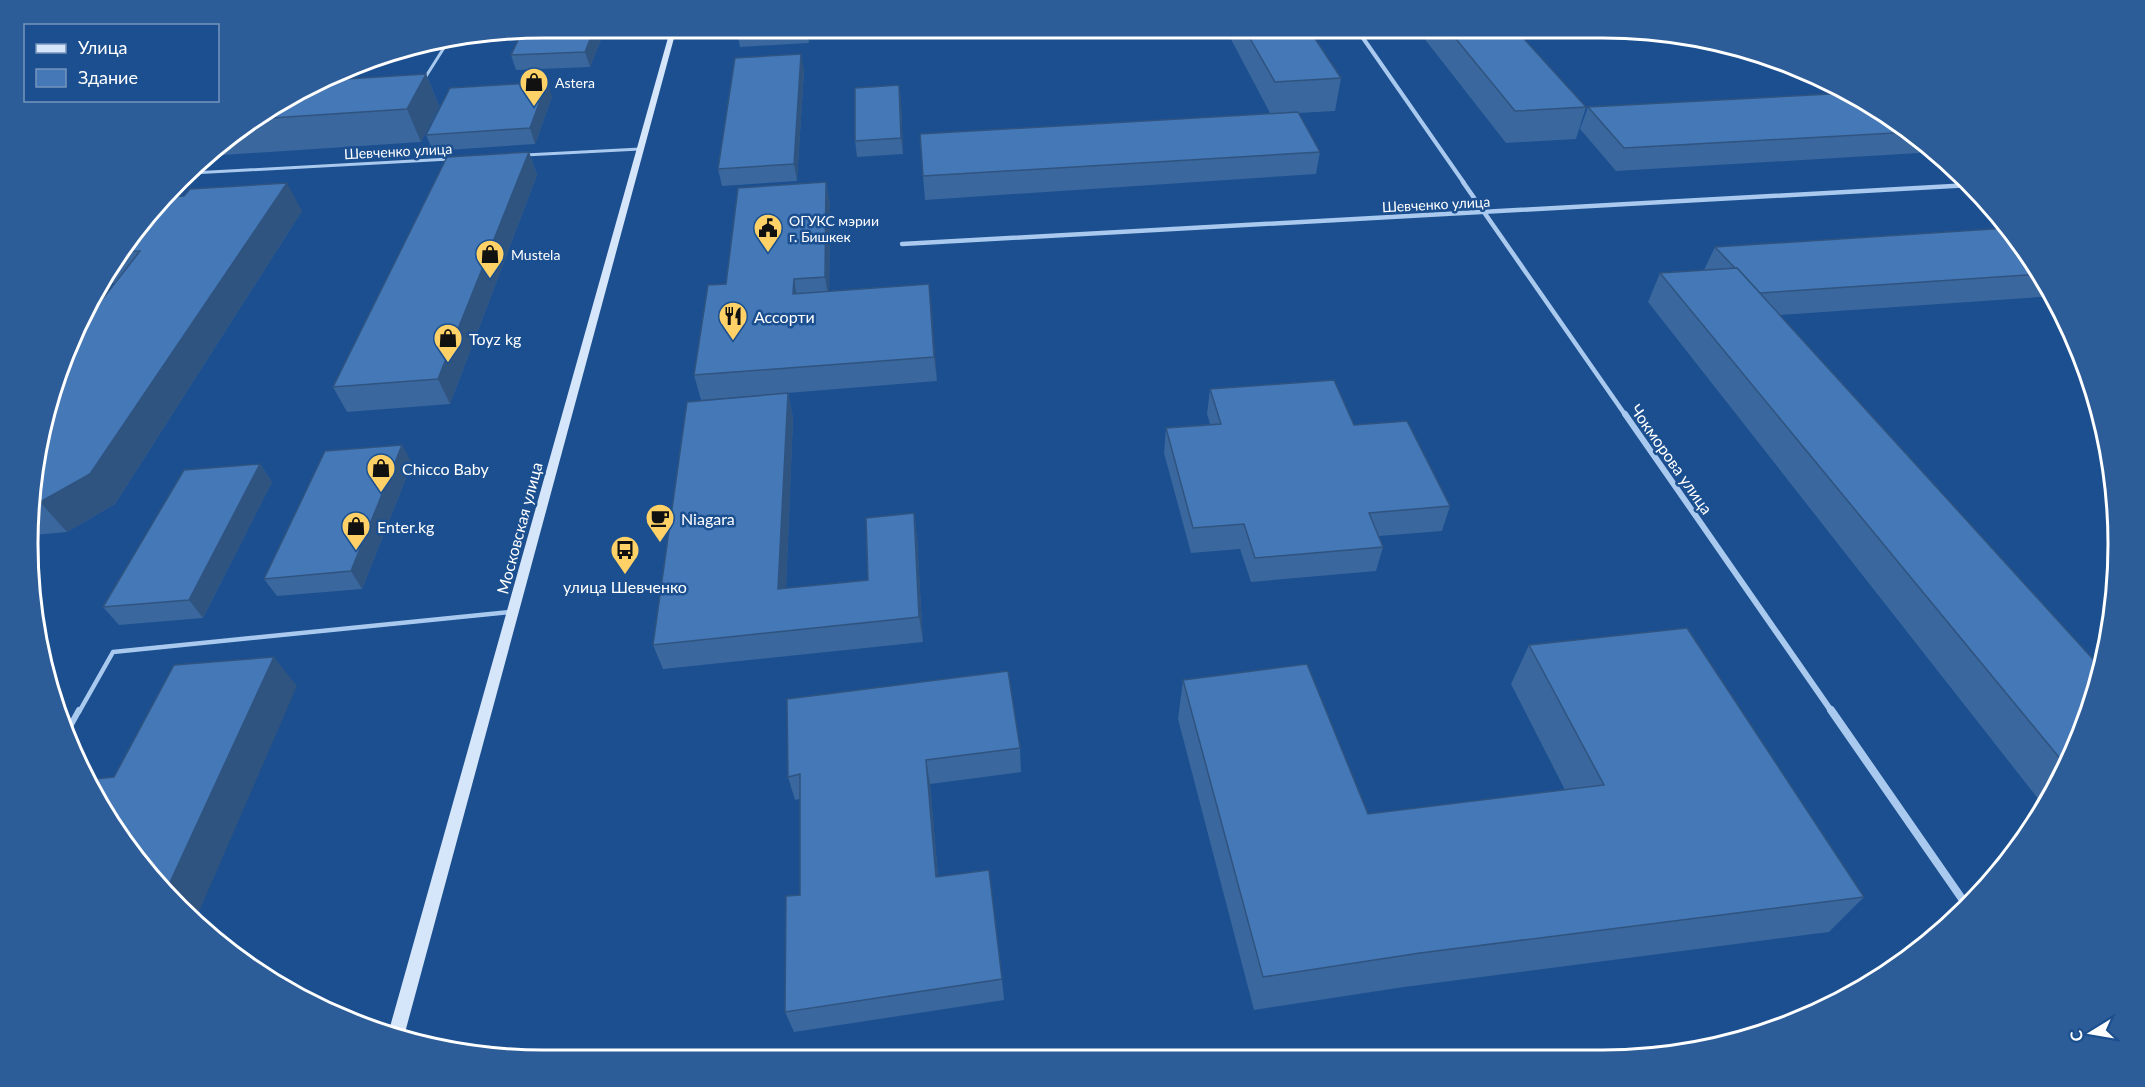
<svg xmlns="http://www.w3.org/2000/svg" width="2145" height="1087" font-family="Lato,sans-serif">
<rect width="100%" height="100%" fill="#1b4f8f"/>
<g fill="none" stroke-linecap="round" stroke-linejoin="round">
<g stroke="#a9c9ee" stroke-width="3">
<polyline points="423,81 447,43"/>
<polyline points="525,155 640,149"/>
<polyline points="192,173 450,159"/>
</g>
<polyline stroke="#a9c9ee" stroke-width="4.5" points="79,712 113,652 510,612"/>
<polyline stroke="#a9c9ee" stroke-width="6" points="68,730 79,710"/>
<polyline stroke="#a9c9ee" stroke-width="4.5" points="902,244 1971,185"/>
<polyline stroke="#a9c9ee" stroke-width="4" points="1356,28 1464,183"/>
<polyline stroke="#a9c9ee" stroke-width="4.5" points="1463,182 1626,416"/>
<polyline stroke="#a9c9ee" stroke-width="6" points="1625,414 1832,712"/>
<polyline stroke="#a9c9ee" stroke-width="8" points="1831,710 1967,906"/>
<polygon fill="#d6e6fa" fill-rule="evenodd" points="671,27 677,27 403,1040 388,1034"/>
</g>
<g fill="#3a679d">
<polygon points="606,27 590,67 516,70 511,55"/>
<polygon points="810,27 809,43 740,47 737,32"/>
<polygon points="1225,28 1308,28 1341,78 1335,111 1298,113 1320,152 1316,174 925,200 923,176 1270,113"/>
<polygon points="1416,28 1514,28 1586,107 1576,139 1506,143"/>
<polygon points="804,70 797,181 722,186 718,169"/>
<polygon points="426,74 439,106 421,142 208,156 229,134 330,80"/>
<polygon points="899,85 901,101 903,154 857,157 855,141"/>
<polygon points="1850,93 1916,134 1936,152 1616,171 1580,129 1588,107"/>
<polygon points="552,97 535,144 433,151 426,135"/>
<polygon points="529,152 537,175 450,404 347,412 333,387"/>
<polygon points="826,182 830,205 829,291 929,284 937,381 701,400 694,375 726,284"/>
<polygon points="170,197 302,211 115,504 67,532 34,535 37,442 115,283 100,284 114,257"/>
<polygon points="2008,228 2049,285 2054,296 1780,315 2100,677 2065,772 2043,805 1648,302 1660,273 1704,270 1715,247"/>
<polygon points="1210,389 1354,425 1450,506 1442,531 1379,536 1383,547 1376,571 1251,582 1240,549 1191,553 1164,453 1166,428 1210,424 1207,414"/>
<polygon points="788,393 793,418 786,588 868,580 914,513 917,538 923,642 663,669 653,645"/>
<polygon points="412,463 362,589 277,596 264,579"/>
<polygon points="260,464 272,482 203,618 119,625 103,607"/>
<polygon points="1529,645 1864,897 1829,932 1404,987 1254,1010 1178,719 1183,680 1368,814 1565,790 1511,684"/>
<polygon points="787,699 1020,748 1021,772 930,784 938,877 1002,979 1004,1000 794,1032 785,1012 800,895 800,799 795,800 788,777"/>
</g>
<g fill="#305480">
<polygon points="595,27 606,27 590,67 585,52"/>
<polygon points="806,27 810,27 809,43"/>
<polygon points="801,54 804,70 797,181 794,164"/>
<polygon points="426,74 439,106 421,142 407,109"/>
<polygon points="547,82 552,97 535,144 530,128"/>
<polygon points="899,85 901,101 903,154 901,138"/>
<polygon points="529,152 537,175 450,404 438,379"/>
<polygon points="826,182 830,205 829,301 825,277"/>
<polygon points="287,183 302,211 115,504 67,532 40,502"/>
<polygon points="794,279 798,303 793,294"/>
<polygon points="929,284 932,309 937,381 934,357"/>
<polygon points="788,393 793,418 785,614 778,589"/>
<polygon points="402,445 412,463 362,589 351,571"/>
<polygon points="260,464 272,482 203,618 189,600"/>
<polygon points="914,513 917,538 923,642 919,617"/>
<polygon points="274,657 297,686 195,921 179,909 166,891"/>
<polygon points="926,760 930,784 940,899 936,877"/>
</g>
<g fill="#4478b7" stroke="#305480" stroke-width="1.5">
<polygon points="543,27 595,27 585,52 511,55 523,30"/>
<polygon points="737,27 806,27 737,32"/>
<polygon points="1244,28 1308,28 1341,78 1275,82"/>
<polygon points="1447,28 1514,28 1586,107 1515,111"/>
<polygon points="801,54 794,164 718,169 735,58"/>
<polygon points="426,74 407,109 257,119 330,80"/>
<polygon points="547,82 530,128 426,135 450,88"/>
<polygon points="899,85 901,138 855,141 855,88"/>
<polygon points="1850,93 1913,132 1624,148 1588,107"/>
<polygon points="1298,112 1320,152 923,176 920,134"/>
<polygon points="529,152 438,379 333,387 447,157"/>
<polygon points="826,182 825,277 794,279 793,294 929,284 934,357 694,375 708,285 726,284 738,188"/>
<polygon points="287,183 90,474 40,502 35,502 37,442 66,346 140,251 118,252 170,197 184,196 190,189"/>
<polygon points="2008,228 2041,274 1760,293 1737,268 1735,268 1715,247"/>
<polygon points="1737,268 2102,669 2100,677 2067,767 1660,273"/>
<polygon points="1334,380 1354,425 1407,421 1450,506 1369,513 1383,547 1255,558 1244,524 1193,528 1166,428 1221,424 1210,389"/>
<polygon points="788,393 778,589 868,580 866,518 914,513 919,617 653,645 687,402"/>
<polygon points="402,445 351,571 264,579 325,451"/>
<polygon points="260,464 189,600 103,607 184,470"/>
<polygon points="1687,628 1864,897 1420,953 1263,977 1183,680 1307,664 1368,814 1604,785 1529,645"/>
<polygon points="274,657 166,891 86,780 114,777 174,665"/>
<polygon points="1008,671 1020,748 926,760 936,877 989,870 1002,979 785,1012 786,896 800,895 800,774 788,777 787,699"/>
</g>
<defs>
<g id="shop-pin" transform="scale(1.5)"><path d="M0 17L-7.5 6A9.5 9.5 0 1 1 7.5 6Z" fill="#ffd166" stroke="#1b4f8f"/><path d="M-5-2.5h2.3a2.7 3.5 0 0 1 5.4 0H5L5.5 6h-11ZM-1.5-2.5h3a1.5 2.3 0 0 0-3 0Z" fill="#111"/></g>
<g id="civic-pin" transform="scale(1.5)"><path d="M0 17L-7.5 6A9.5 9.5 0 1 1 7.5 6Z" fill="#ffd166" stroke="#1b4f8f"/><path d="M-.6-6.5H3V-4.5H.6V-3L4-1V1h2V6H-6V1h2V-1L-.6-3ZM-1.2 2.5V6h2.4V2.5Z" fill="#111"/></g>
<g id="restaurant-pin" transform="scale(1.5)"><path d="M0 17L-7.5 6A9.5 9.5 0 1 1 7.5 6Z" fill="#ffd166" stroke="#1b4f8f"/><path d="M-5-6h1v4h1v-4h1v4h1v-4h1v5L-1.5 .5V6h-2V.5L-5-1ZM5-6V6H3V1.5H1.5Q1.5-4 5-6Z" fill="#111"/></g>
<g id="cafe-pin" transform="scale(1.5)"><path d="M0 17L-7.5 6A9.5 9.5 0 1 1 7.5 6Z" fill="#ffd166" stroke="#1b4f8f"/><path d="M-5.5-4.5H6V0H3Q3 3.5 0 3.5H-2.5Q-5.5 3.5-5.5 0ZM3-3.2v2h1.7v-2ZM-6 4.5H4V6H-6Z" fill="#111"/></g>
<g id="bus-pin" transform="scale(1.5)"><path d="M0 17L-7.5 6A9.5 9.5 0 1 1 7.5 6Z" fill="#ffd166" stroke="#1b4f8f"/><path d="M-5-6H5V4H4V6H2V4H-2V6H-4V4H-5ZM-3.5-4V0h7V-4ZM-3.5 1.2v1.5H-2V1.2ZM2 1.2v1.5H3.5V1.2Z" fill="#111"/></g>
</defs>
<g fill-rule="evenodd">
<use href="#shop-pin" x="534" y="82"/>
<use href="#civic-pin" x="768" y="228"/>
<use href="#shop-pin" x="490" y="254"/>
<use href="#restaurant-pin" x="733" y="316"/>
<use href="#shop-pin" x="448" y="338"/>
<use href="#shop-pin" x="381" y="468"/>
<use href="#cafe-pin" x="660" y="518"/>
<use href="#shop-pin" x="356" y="526"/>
<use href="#bus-pin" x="625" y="550"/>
</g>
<g text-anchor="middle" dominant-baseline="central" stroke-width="5" stroke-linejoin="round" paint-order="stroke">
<g font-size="14" fill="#fff" stroke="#1b4f8f" text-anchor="start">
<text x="555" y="82">Astera</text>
<text x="789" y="220">ОГУКС мэрии<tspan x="789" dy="16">г. Бишкек</tspan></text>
<text x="511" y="254">Mustela</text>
</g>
<g font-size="14" fill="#fff" stroke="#1b4f8f">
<text transform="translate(398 151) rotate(-3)">Шевченко улица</text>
<text transform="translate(1436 204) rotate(-3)">Шевченко улица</text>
</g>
<g font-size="16" fill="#fff" stroke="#1b4f8f" text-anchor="start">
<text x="754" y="316">Ассорти</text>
<text x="469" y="338">Toyz kg</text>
<text x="402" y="468">Chicco Baby</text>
<text x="681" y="518">Niagara</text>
<text x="377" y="526">Enter.kg</text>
<text x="625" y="586" text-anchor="middle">улица Шевченко</text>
</g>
<g font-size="16" fill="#fff" stroke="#1b4f8f">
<text transform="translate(1672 459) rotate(55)">Чокморова улица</text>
<text transform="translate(519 528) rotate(-75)">Московская улица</text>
</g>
</g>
<path d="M0 0H2145V1087H0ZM544 38H1602A506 506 0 0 1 2108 544V544A506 506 0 0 1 1602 1050H544A506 506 0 0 1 38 544V544A506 506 0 0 1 544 38Z" fill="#2d5d98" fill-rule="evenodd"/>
<path fill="none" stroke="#fff" stroke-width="3" d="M544 38H1602A506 506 0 0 1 2108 544V544A506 506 0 0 1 1602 1050H544A506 506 0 0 1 38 544V544A506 506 0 0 1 544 38Z"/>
<rect x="24" y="24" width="195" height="78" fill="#1b4f8f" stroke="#7695bc" stroke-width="1.5"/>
<rect x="36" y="44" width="30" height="9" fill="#d6e6fa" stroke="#7695bc" stroke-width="1.5"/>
<text x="78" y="54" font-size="18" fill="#ffffff">Улица</text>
<rect x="36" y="69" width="30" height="18" fill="#4478b7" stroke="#7695bc" stroke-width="1.5"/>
<text x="78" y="84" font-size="18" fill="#ffffff">Здание</text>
<g transform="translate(2091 1033) rotate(259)" stroke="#1b4f8f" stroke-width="4.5" paint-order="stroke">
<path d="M0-4.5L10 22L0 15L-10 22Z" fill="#ffffff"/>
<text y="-9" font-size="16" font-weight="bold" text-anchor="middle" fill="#ffffff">С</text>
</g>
</svg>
